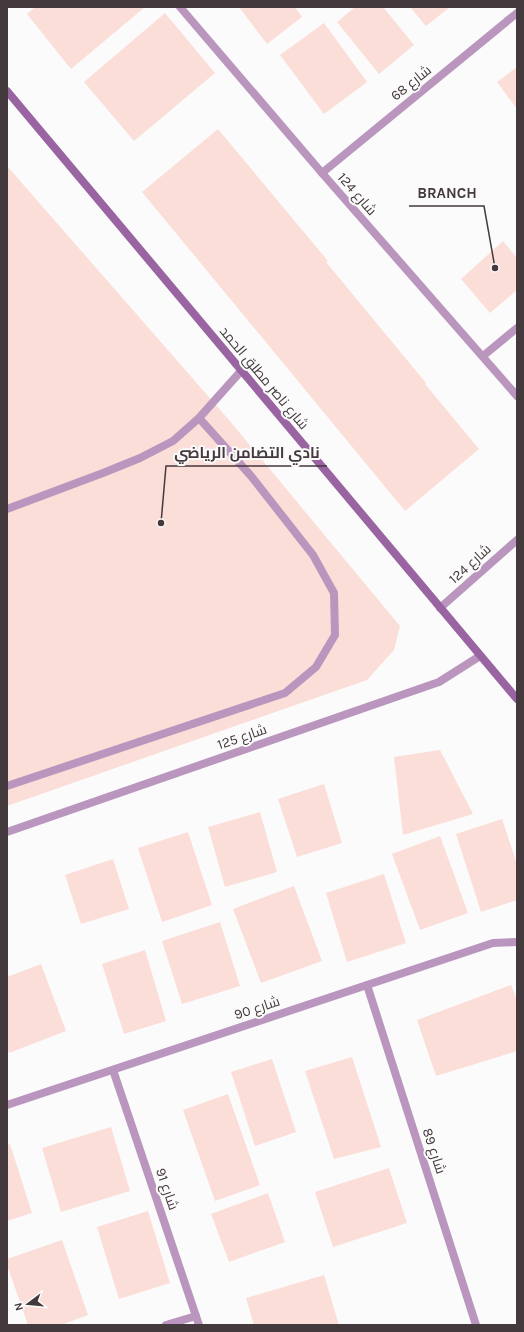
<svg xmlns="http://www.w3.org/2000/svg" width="524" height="1332" font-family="Karla,Cairo,sans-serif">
<rect width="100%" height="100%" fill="#fbfbfb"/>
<g fill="#fcded9">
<polygon points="35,7 145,7 71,69 27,14"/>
<polygon points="239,7 295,7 302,17 267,44"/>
<polygon points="355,7 383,7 414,45 379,74 337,22"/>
<polygon points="410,7 450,7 426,26"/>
<polygon points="165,13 215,73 134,141 84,82"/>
<polygon points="324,23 367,82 324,114 280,55"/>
<polygon points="517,67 517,109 497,82"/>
<polygon points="218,129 328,261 326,262 426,383 425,384 479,449 405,511 142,192"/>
<polygon points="7,166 229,420 400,626 394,650 367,680 7,806"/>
<polygon points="503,241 517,258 517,290 490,313 461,279"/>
<polygon points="440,750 473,814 403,835 394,757"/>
<polygon points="324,784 342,843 297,857 278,799"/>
<polygon points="260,812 277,872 225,887 208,827"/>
<polygon points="502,819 517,864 517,900 481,912 456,834"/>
<polygon points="188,832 212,905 162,922 138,848"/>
<polygon points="440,836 468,913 420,930 392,854"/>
<polygon points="113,859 129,909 81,924 65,875"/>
<polygon points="384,874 406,943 347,962 326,893"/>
<polygon points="294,886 322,961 261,983 233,909"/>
<polygon points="220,922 240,986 182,1004 162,941"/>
<polygon points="145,950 166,1021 124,1034 102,964"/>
<polygon points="41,964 66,1031 9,1053 7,1048 7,977"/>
<polygon points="511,985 517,1000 517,1051 436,1076 417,1020"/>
<polygon points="352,1057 381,1147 334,1159 305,1071"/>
<polygon points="272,1059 296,1132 255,1146 231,1072"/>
<polygon points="228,1094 260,1185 215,1201 183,1110"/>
<polygon points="111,1127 130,1191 61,1212 42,1148"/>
<polygon points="10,1144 32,1213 7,1221 7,1145"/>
<polygon points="389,1168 407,1223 333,1247 315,1192"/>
<polygon points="268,1193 285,1242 229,1262 211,1214"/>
<polygon points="148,1211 170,1283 119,1299 97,1227"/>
<polygon points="62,1240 88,1315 61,1325 28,1325 7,1265 7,1259"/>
<polygon points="324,1275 339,1325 254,1325 246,1298"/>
</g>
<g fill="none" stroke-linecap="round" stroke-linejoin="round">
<g stroke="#ba96bf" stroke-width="8">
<polyline points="7,509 103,473 140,458 173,441 199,418 241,371"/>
<polyline points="7,786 285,693 316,667 335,635 334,593 313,555 251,476 199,418"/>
</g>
<g stroke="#ba96bf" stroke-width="8">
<polyline points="180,7 322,173 517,396"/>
<polyline points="322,173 517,13"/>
<polyline points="483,356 517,328"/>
<polyline points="440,608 517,540"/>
<polyline points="7,832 439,682 480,656"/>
<polyline points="367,985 476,1325"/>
<polyline points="113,1070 199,1325"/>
<polyline points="7,1105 493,943 517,942"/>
<polyline points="166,1325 196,1316"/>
</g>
<polyline stroke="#9964a1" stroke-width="8" points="7,91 517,699"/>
</g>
<g text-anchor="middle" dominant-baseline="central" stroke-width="4" stroke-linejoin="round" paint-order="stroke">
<g font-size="14" fill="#44393d" stroke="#fbfbfb">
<text transform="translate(411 83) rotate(-39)">شارع 68</text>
<text transform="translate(357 194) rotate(49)">شارع 124</text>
<text transform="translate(264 378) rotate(50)">شارع ناصر مطلق الحمد</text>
<text transform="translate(470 564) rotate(-42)">شارع 124</text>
<text transform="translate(242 737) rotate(-19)">شارع 125</text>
<text transform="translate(257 1008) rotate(-18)">شارع 90</text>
<text transform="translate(434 1151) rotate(72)">شارع 89</text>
<text transform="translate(167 1189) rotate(71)">شارع 91</text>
</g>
</g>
<path fill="none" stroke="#44393d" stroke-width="1.5" d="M495 268L484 206H409M161 523L166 466H327"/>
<g fill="#44393d" stroke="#fbfbfb" stroke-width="1.5">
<circle cx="495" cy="268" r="4"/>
<circle cx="161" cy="523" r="4"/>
</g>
<g font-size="15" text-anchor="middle" font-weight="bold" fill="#44393d" stroke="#fbfbfb" stroke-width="4" stroke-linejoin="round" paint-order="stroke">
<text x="447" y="198">BRANCH</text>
<text x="247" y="458">نادي التضامن الرياضي</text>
</g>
<rect width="524" height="1332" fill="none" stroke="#44393d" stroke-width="16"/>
<g transform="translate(28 1304) rotate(254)" stroke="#fbfbfb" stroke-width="3" paint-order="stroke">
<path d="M0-3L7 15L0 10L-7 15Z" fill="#44393d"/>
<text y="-6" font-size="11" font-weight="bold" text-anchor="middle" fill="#44393d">N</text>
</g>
</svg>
